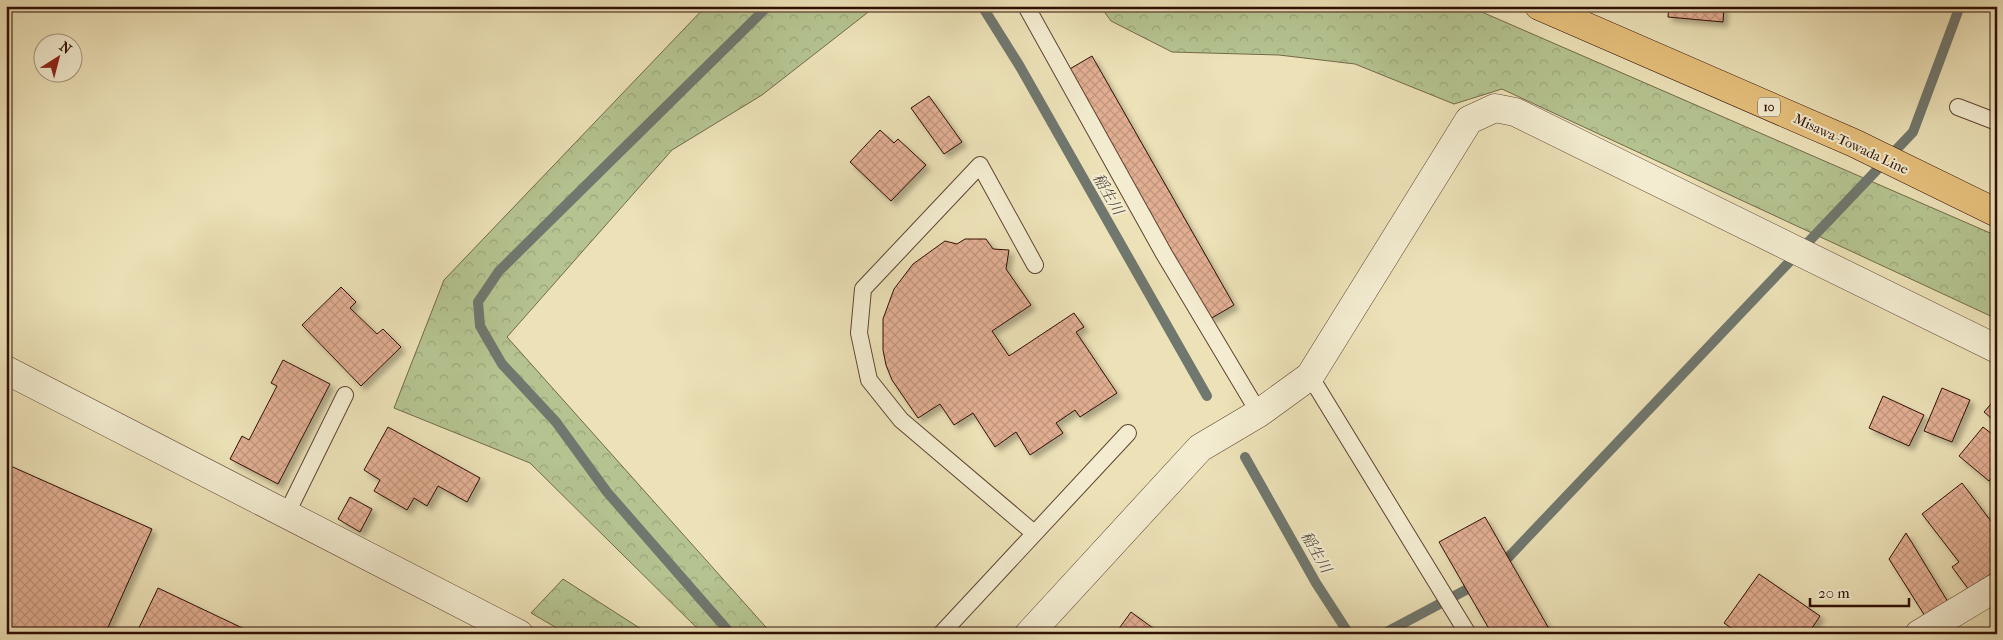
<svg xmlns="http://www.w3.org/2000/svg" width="2003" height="640" font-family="'IM FELL French Canon','Noto Serif JP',serif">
<defs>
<pattern id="forest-crowns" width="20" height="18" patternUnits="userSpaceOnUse" patternTransform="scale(1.25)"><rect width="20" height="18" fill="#b4c390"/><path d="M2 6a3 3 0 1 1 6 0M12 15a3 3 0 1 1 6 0" fill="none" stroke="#9ba67b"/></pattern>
<pattern id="building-cross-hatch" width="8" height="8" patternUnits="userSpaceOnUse" patternTransform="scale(1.25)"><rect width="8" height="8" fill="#e1ae92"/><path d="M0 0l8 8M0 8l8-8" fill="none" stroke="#c1947c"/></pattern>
<filter id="shadow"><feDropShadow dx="4.5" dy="4.5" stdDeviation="2.5" flood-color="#0004"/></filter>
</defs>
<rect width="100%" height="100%" fill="#ece1b7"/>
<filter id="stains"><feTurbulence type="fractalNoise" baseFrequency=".004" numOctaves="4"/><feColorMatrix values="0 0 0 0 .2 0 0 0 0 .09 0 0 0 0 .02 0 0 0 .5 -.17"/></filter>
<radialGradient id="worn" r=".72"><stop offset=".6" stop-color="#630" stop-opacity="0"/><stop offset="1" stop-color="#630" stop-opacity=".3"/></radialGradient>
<g fill="url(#forest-crowns)" stroke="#72694a">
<polygon points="706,6 876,6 762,95 672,150 507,337 772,634 703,634 530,463 394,408 444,280"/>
<polygon points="1100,6 1468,6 1997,236 1997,319 1502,89 1454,104 1355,64 1279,55 1172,52 1111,21"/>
<polygon points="563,579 649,634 567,634 531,613"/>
</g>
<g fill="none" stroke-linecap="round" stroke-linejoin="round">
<g stroke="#70776e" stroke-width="10">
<polyline points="982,6 1019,65 1207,396"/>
<polyline points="1245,457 1316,583 1349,634"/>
<polyline points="1500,566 1913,132 1960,6"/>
<polyline points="731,634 607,492 556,422 502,364 480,326 478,302 499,271 768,6"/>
<polyline points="1383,634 1477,584"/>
</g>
</g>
<g fill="url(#building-cross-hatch)" stroke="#300f04" filter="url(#shadow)">
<polygon points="1669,6 1724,6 1723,22 1668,17"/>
<polygon points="1092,56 1234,305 1210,319 1068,70"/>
<polygon points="929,96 962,142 944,154 911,108"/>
<polygon points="880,130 894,143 898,139 926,165 891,201 850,162"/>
<polygon points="965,239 986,239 993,249 1009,250 1006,269 1031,305 992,331 1009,356 1074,313 1084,327 1076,332 1117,393 1080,417 1075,410 1056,423 1063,433 1030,455 1016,432 995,447 973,413 954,425 940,404 918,418 892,380 886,365 883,350 883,319 894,289 913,264 945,241 957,244"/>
<polygon points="341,287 356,302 350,308 377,334 383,329 401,347 361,386 302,325"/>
<polygon points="283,360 330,384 278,484 230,459 242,436 249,440 277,386 271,383"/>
<polygon points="1942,388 1970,400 1952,442 1924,431"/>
<polygon points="1883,396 1924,415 1909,446 1869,428"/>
<polygon points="1997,397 1997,423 1984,412"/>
<polygon points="388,427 480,478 467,502 438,486 427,506 414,498 407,510 374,491 380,480 364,470"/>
<polygon points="1983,427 1997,438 1997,472 1989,481 1959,456"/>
<polygon points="6,464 152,529 105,634 6,634"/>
<polygon points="1962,483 1997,529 1997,569 1969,590 1952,567 1959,562 1922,514"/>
<polygon points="1997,483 1997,496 1991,487"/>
<polygon points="350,497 372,509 360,532 338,519"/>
<polygon points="1485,517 1552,634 1492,634 1439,542"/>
<polygon points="1906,533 1948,602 1925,616 1889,559"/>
<polygon points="1759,574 1820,616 1808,634 1740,634 1724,623"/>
<polygon points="158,588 255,634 136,634"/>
<polygon points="1131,612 1161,634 1115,634"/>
</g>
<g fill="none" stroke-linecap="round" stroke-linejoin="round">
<g stroke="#5f4431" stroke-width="18">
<g id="service">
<polyline points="1026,6 1164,254 1259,413"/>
<polyline points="1958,107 1997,122"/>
<polyline points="1310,376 1468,634"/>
<polyline points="287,513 345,395"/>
<polyline points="1034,533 901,420 869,380 859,333 863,289 980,165 1035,265"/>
<polyline points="941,634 1128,433"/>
</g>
</g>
<g stroke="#5f4431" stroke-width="29">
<g id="minor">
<polyline points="6,370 519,634"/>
<polyline points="1029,634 1200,448 1259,413 1310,376 1469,120 1495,108 1515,112 1997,349"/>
<polyline points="1919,634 1997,587"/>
</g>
</g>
<g stroke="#300f04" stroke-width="29">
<polyline id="primary" points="1539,6 1854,143 1997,213"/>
</g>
<use href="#service" stroke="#f3ecd0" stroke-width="16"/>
<use href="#minor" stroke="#f3ecd0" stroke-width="28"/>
<use href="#primary" stroke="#e6c07c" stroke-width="28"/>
</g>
<g text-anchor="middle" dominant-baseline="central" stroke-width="4" stroke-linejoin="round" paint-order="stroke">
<rect fill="#f3ecd0" stroke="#6a5141" stroke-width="1" x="1758" y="97.5" width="22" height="19" rx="4"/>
<g font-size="12" font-weight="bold" fill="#300f04">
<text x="1769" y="107">10</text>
</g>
<g font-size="14" fill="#300f04" stroke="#f3ecd0">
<text transform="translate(1851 144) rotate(25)">Misawa-Towada Line</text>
</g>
<g font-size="15" font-style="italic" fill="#554c42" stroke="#f3ecd0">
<text transform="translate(1108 194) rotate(60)">稲生川</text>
<text transform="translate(1316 552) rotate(60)">稲生川</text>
</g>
</g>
<rect width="2003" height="640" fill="none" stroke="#ece1b7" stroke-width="25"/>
<rect x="8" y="8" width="1988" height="625" fill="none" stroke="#300f04" stroke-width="2.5"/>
<rect x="12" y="12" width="1978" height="615" fill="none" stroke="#300f04"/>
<g transform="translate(58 58) rotate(36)"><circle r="24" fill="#f3ecd0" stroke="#a5947e"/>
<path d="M0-4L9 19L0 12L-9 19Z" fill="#8f2418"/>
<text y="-8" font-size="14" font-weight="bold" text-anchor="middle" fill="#300f04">N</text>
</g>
<path d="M1810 598v8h99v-8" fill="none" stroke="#300f04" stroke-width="2.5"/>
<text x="1818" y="598" font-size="15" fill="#300f04" stroke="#f3ecd0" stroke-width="4" paint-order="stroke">20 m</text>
<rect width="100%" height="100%" filter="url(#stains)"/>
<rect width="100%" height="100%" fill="url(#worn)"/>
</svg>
